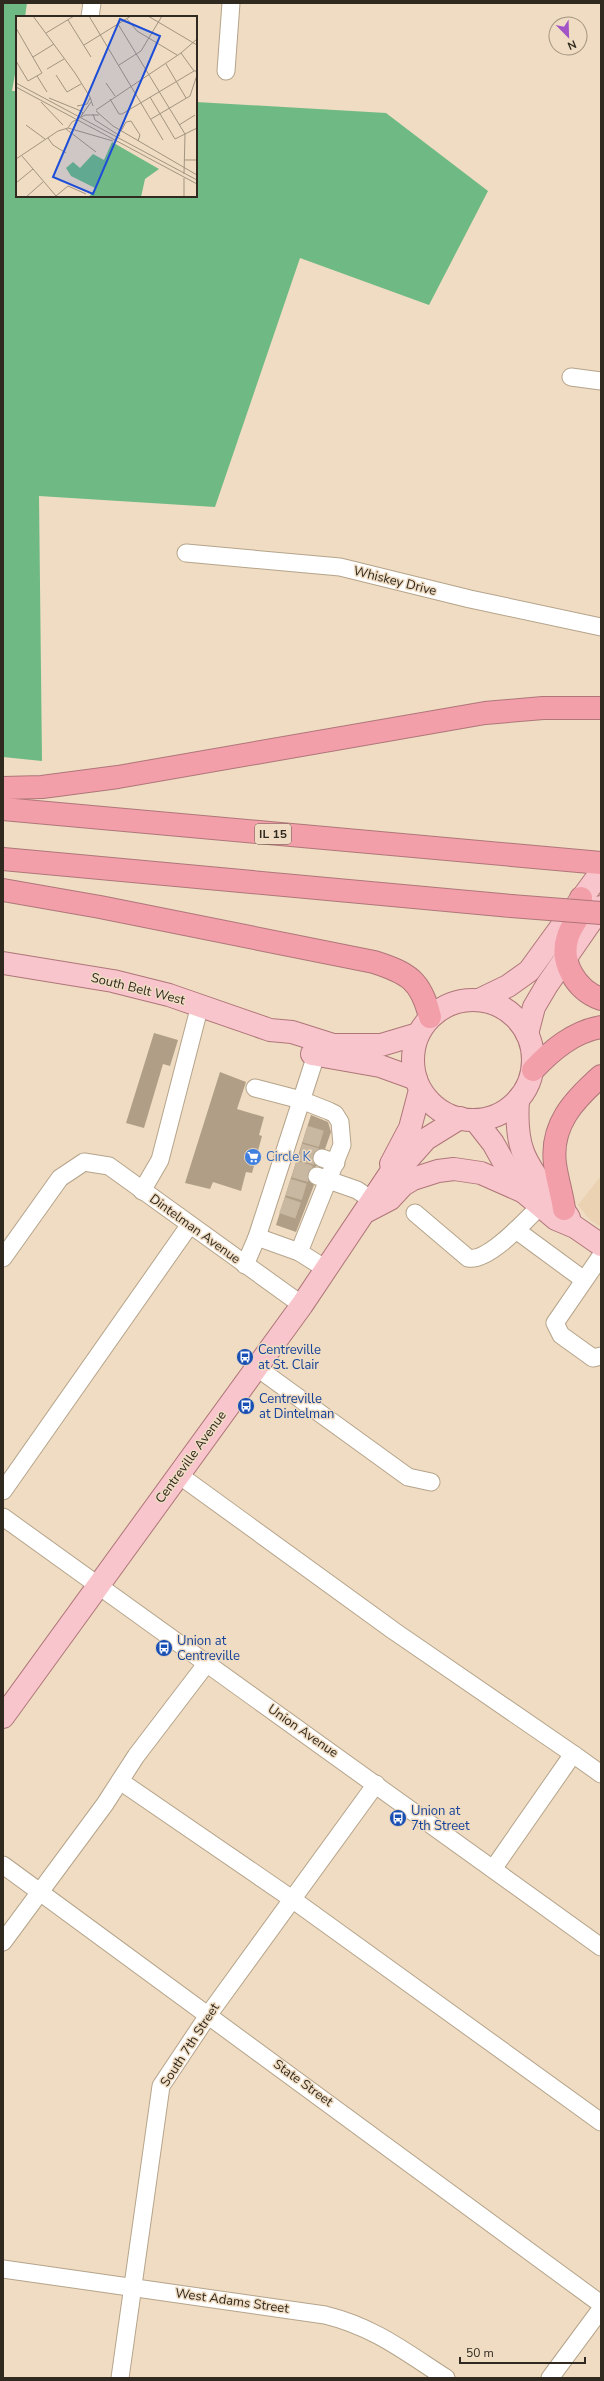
<svg xmlns="http://www.w3.org/2000/svg" width="604" height="2381" font-family="'Nunito Sans',sans-serif">
<rect width="100%" height="100%" fill="#efdcc2"/>
<polygon fill="#ead2b2" points="601,1176 601,1227 590,1220 578,1205"/>
<polygon fill="#6fb985" points="3,3 27,3 25,17 17,17 17,63 12,91 17,91 17,196 196,196 196,102 386,113 488,191 429,305 300,258 215,507 39,496 42,761 3,757"/>
<g fill="#b09f86">
<polygon points="154,1033 178,1040 170,1066 163,1064 144,1128 126,1123"/>
<polygon points="220,1072 246,1082 237,1109 264,1117 259,1135 262,1136 252,1173 246,1172 241,1191 213,1182 210,1189 185,1183"/>
<polygon points="311,1115 328,1122 331,1132 325,1149 316,1150 312,1155 312,1160 317,1166 310,1169 307,1177 314,1185 296,1232 276,1225"/>
</g>
<g fill="none" stroke-linecap="round" stroke-linejoin="round">
<g stroke="#c9b8a1" stroke-width="17" stroke-dasharray="17 8" stroke-linecap="butt">
<polyline points="305,1134 328,1141"/>
<polyline points="300,1152 322,1158"/>
<polyline points="294,1169 317,1176"/>
<polyline points="288,1187 311,1194"/>
<polyline points="282,1205 305,1213"/>
</g>
<g stroke="#b5a48b" stroke-width="19">
<g id="minor">
<polyline points="90,17 92,3"/>
<polyline points="226,71 231,3"/>
<polyline points="571,377 601,381"/>
<polyline points="186,553 340,567 470,599 601,627"/>
<polyline points="255,1088 301,1100 329,1111 335,1114 340,1122 342,1145 299,1252"/>
<polyline points="322,1158 336,1163"/>
<polyline points="317,1176 357,1190 372,1200"/>
<polyline points="142,1191 160,1160 200,1005"/>
<path d="M415,1213L468,1258C490,1263 533,1212 549,1197"/>
<polyline points="516,1230 584,1280"/>
<polyline points="257,1237 299,1252 326,1269"/>
<polyline points="601,1256 555,1323 561,1335 593,1358 601,1356"/>
<polyline points="3,1258 60,1178 84,1162 109,1166 302,1305"/>
<polyline points="245,1265 257,1237 316,1055"/>
<polyline points="256,1367 408,1477 431,1482"/>
<polyline points="179,1475 394,1631 573,1754"/>
<polyline points="3,1491 189,1226"/>
<polyline points="3,1517 601,1947"/>
<polyline points="120,1781 292,1899 601,2122"/>
<polyline points="3,1865 601,2304"/>
<polyline points="493,1869 573,1754 601,1774"/>
<polyline points="3,1942 105,1804 136,1756 207,1663"/>
<path d="M3,2269L325,2315C374,2327 404,2351 446,2378"/>
<polyline points="120,2378 161,2086 209,2014 376,1784"/>
<polyline points="550,2378 601,2309"/>
</g>
</g>
<g stroke="#af7679" stroke-width="24">
<g id="major">
<polyline points="3,963 113,981 169,995 270,1030 292,1032 333,1045 381,1045 418,1034"/>
<polyline points="481,999 508,986 529,971 601,872"/>
<circle cx="473" cy="1060" r="60"/>
<polyline points="527,1034 534,1007 547,985 601,907"/>
<polyline points="312,1054 380,1066 416,1079"/>
<path d="M518,1100C515,1145 523,1161 551,1196C557,1204 564,1209 569,1218"/>
<polyline points="475,1120 493,1143 512,1177 525,1193 556,1219 575,1227 601,1245"/>
<polyline points="391,1164 410,1128 420,1090"/>
<polyline points="367,1211 390,1199 403,1185 413,1179 438,1171 454,1169 481,1173 524,1192"/>
<polyline points="3,1717 302,1305 389,1175 402,1166 426,1139 460,1118"/>
</g>
</g>
<g stroke="#af7679" stroke-width="24">
<g id="highway">
<polyline points="3,788 42,787 118,777 485,713 543,708 601,708"/>
<polyline points="3,809 601,863"/>
<polyline points="3,859 511,906"/>
<path d="M3,890L100,907L374,962C408,973 421,980 430,1017"/>
<path d="M581,898C580,904 579,911 578,917C575,923 570,929 568,936C559,962 576,990 601,999"/>
<path d="M533,1070C552,1050 573,1032 601,1027"/>
<path d="M564,1209C562,1194 557,1179 555,1164C550,1125 574,1100 601,1076"/>
</g>
</g>
<use href="#minor" stroke="#fff" stroke-width="17"/>
<use href="#major" stroke="#f8c5cc" stroke-width="22"/>
<use href="#highway" stroke="#f39faa" stroke-width="22"/>
<g stroke="#af7679" stroke-width="24" stroke-linecap="butt">
<polyline id="highway-bridge" points="511,906 601,913"/>
</g>
<use href="#highway-bridge" stroke="#f39faa" stroke-width="22"/>
</g>
<defs>
<g id="supermarket-disc" transform="scale(0.9)"><circle r="9.5" fill="#3f7fe0" stroke="#efdcc2"/><path d="M-6-5.5h2.5l.6 2H6L4.5 2H-2.5L-4.4-4H-6ZM-1.5 3.2a1.3 1.3 0 1 0 .1 0ZM3 3.2a1.3 1.3 0 1 0 .1 0Z" fill="#fff"/></g>
<g id="bus-disc" transform="scale(0.9)"><circle r="9.5" fill="#1a4fb4" stroke="#efdcc2"/><path d="M-5-6H5V4H4V6H2V4H-2V6H-4V4H-5ZM-3.5-4V0h7V-4ZM-3.5 1.2v1.5H-2V1.2ZM2 1.2v1.5H3.5V1.2Z" fill="#fff"/></g>
</defs>
<g fill-rule="evenodd">
<use href="#supermarket-disc" x="253" y="1157"/>
<use href="#bus-disc" x="245" y="1357"/>
<use href="#bus-disc" x="246" y="1406"/>
<use href="#bus-disc" x="164" y="1648"/>
<use href="#bus-disc" x="398" y="1818"/>
</g>
<g text-anchor="middle" dominant-baseline="central" stroke-width="3" stroke-linejoin="round" paint-order="stroke">
<rect fill="#efdcc2" stroke="#695f50" stroke-width="1" x="255" y="824" width="36" height="20" rx="3"/>
<g font-size="12" font-weight="bold" fill="#30291f">
<text x="273" y="834">IL 15</text>
</g>
<g font-size="13" fill="#30291f" stroke="#efdcc2">
<text transform="translate(395 581) rotate(14)">Whiskey Drive</text>
<text transform="translate(138 989) rotate(14)">South Belt West</text>
<text transform="translate(195 1229) rotate(36)">Dintelman Avenue</text>
<text transform="translate(191 1457) rotate(-54)">Centreville Avenue</text>
<text transform="translate(303 1731) rotate(35)">Union Avenue</text>
<text transform="translate(190 2045) rotate(-57)">South 7th Street</text>
<text transform="translate(303 2083) rotate(36)">State Street</text>
<text transform="translate(232 2301) rotate(8)">West Adams Street</text>
</g>
<g font-size="13" fill="#366cbe" stroke="#efdcc2" text-anchor="start">
<text x="266" y="1157">Circle K</text>
</g>
<g font-size="13" fill="#164399" stroke="#efdcc2" text-anchor="start">
<text x="258" y="1350">Centreville<tspan x="258" dy="15">at St. Clair</tspan></text>
<text x="259" y="1399">Centreville<tspan x="259" dy="15">at Dintelman</tspan></text>
<text x="177" y="1641">Union at<tspan x="177" dy="15">Centreville</tspan></text>
<text x="411" y="1811">Union at<tspan x="411" dy="15">7th Street</tspan></text>
</g>
</g>
<g transform="translate(16 16)">
<rect width="181" height="181" fill="#efdcc2"/>
<path d="M96,126L143,153L129,163L125,181H73L79,172L55,160L50,152L57,146L64,152L77,138L88,144Z" fill="#6fb985"/>
<path fill="none" stroke="#a39481" stroke-width="1" d="M17,0L59,57L74,81L77,90M73,0L147,124M132,0L181,29M111,3L121,15L161,39M52,4L75,41M102,8L169,118L168,158M0,12L26,57L12,65L0,45M30,17L58,0M68,29L115,0M165,37L178,55H181M17,41L38,28M150,48L170,82M103,49L125,35L146,0M31,53L48,43M40,59L51,76L65,68M21,60L31,76M0,67L181,164M90,67L99,80M0,71L181,168M134,81L159,123L181,112M33,82L65,95L67,97L64,102M94,83L103,98H106L178,55M25,86L47,109M61,90L71,88L74,82M80,94L165,37L181,23M80,95L97,110L181,159M77,98L79,104L104,120M66,99L75,86M135,103L174,80L181,59M10,109L29,123M163,109L179,99M52,112L97,125M50,113L80,136M105,115L110,106L115,105L124,119L122,125M32,122L37,129L50,137M6,140L40,180L52,170L70,178M0,143L42,115L52,112L56,106L69,99H83M168,144H181M168,162V181M0,167L17,153M10,181L27,166"/>
<path fill="#1d4ed8" fill-opacity="0.15" stroke="#1d4ed8" stroke-width="2" d="M104,3L144,20L77,178L37,161Z"/>
<rect width="181" height="181" fill="none" stroke="#30291f" stroke-width="2"/>
</g>
<rect width="604" height="2381" fill="none" stroke="#30291f" stroke-width="8"/>
<g transform="translate(568 36) rotate(157)"><circle r="19" fill="#efdcc2" stroke="#a39481"/>
<path d="M0-3L7 15L0 10L-7 15Z" fill="#a254c6"/>
<text y="-6" font-size="11" font-weight="bold" text-anchor="middle" fill="#30291f">N</text>
</g>
<path d="M460 2357v6h125v-6" fill="none" stroke="#30291f" stroke-width="2"/>
<text x="466" y="2357" font-size="12" fill="#30291f" stroke="#efdcc2" stroke-width="3" paint-order="stroke">50 m</text>
</svg>
